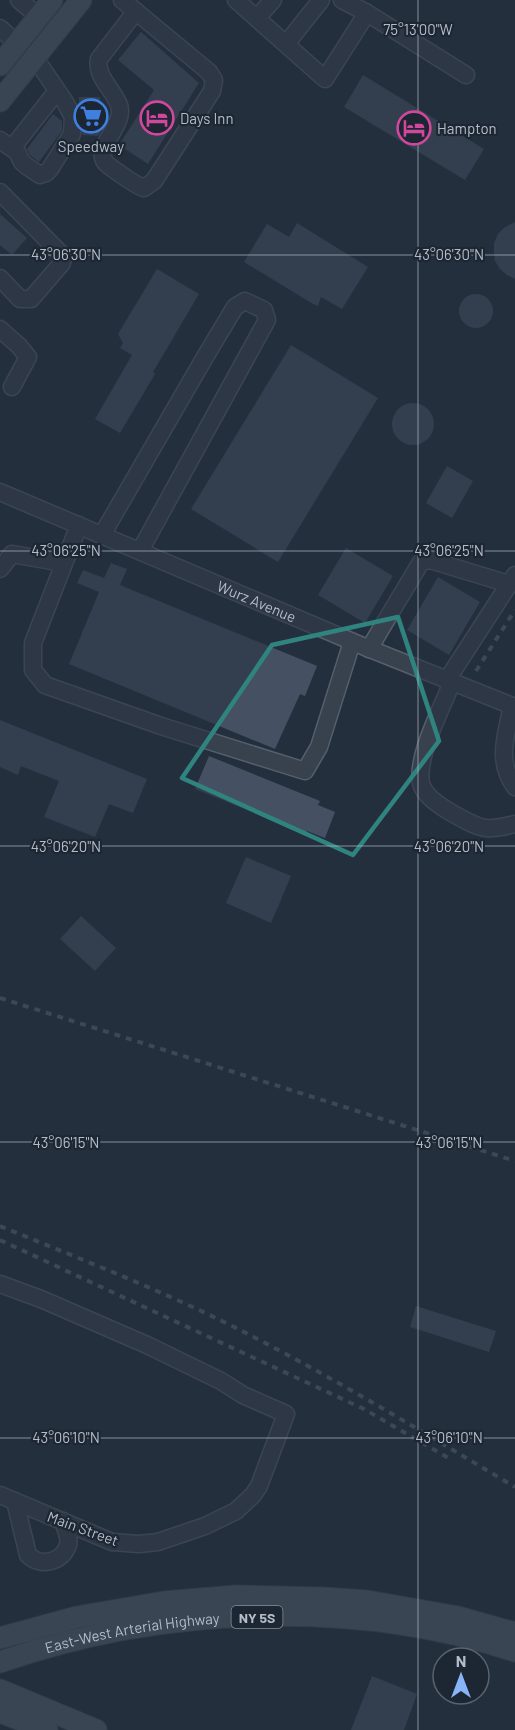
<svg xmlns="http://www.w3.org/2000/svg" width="515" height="1730" font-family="Barlow,sans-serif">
<rect width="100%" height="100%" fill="#242f3e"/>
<g fill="#455162">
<polygon points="141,32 199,83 148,164 119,145 154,90 118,60"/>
<polygon points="363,75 484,149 465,180 344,107"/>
<polygon points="79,97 100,97 100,133 98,136 82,135 83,117 79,106"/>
<polygon points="53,114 62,121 62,131 39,162 30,155 27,149"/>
<polygon points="0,214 27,238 12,255 0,245"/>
<polygon points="515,222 515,279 507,275 500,269 495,261 494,252 494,243 498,234 505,227"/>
<polygon points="297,223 368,267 342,309 321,297 318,306 313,304 244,262 267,224 289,237"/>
<polygon points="157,269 199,294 153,372 155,374 120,433 95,419 132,355 120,348 123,343 118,334"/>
<circle cx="476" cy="311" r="17"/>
<polygon points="291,345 378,398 278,562 191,509"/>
<circle cx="413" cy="424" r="21"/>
<polygon points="447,466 473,481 452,518 426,503"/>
<polygon points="346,548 393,576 365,623 318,595"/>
<polygon points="111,563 127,569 120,585 317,666 305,696 300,694 275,749 69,664 99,592 77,583 83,570 104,578"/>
<polygon points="438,577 480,602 449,655 407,630"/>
<polygon points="0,720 147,779 133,813 109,804 95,837 44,817 59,781 21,766 18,775 0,767"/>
<polygon points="209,756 320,801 318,805 335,812 325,838 307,831 306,834 195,789"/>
<polygon points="246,857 291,876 271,923 226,903"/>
<polygon points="81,916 116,948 95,971 60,939"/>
<polygon points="416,1306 496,1331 489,1352 410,1327"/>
<polygon points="372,1676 417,1694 404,1730 351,1730"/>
</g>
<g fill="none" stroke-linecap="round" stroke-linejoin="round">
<g stroke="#565f6c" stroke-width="19">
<g id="minor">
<polyline points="19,0 39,17"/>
<path d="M122,0L209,72L214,80L212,91L154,181L144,188C133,184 125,177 116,171C112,168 107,165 105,162C94,146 126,125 119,105C113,89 95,76 99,59L136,11"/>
<polyline points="236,0 325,79 367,13 342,0"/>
<polyline points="367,13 466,75"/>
<polyline points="257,18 273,0"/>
<polyline points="0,28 17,44"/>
<polyline points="286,44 321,0"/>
<polyline points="0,140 17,152 22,162 28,167 40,175 46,173 50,169 72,134 73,117 65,102 35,58"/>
<polyline points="12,148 57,91"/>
<polyline points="0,192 62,255 63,259 62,263 31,299 20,299 0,278"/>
<polyline points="0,329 19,346 28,357 12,387"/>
<path id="s1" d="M0,492L365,647L515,707"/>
<polyline points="79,525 33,643 33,670 45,685 161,726 305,771 319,747 352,642"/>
<polyline points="102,535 205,357 235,307 245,301 264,310 267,320 140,551"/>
<polyline points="0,569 12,554 63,563"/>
<polyline points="369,649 421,562 430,560 509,584"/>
<polyline points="447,680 515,575"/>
<path d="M452,682C442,708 416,756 421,783C424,796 439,805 450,812C459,817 477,828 487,828C496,829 506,826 515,824"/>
<path d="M512,706C506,735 496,761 515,787"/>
<polyline points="0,1284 41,1299 147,1345 221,1381 243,1395 286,1414 259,1486 253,1495 236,1511 205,1526 158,1542 139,1544 112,1542 0,1495"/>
<path d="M15,1501L28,1555C40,1567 62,1563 68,1545C70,1538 65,1528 63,1521"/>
</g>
</g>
<g stroke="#414a57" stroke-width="23">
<g id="major">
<polyline points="0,65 52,0"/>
<polyline points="0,101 81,0"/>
<polyline points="0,1638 77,1617 164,1602 236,1596 322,1598 367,1601 458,1617 515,1633"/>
<path id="s2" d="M0,1662C160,1606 353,1598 515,1651"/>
<polyline points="0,1690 96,1730"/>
<polyline points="0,1712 47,1730"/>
</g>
</g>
<use href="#minor" stroke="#38414e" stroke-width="16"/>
<use href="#major" stroke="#56606e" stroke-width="21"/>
<g stroke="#5a6575" stroke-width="4" stroke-dasharray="6 6" stroke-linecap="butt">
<polyline points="476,671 515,610"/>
<polyline points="0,998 515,1161"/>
<path d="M0,1226C80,1259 161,1290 238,1329C333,1377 424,1433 515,1487"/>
<polyline points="0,1240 364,1409 450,1459"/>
</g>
</g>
<path d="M0 0H515V1730H0ZM398,617L439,741L353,855L182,778L272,645Z" fill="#242f3e" fill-opacity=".55" fill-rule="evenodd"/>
<path fill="none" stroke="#308480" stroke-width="4.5" stroke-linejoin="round" d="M398,617L439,741L353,855L182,778L272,645Z"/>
<path fill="none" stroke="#b4bcc9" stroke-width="1.5" stroke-opacity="0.45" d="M418,0V1730M0,255H515M0,551H515M0,846H515M0,1142H515M0,1438H515"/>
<defs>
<g id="supermarket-ring" transform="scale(1.725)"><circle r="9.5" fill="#1d2633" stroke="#3f7fe0" stroke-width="1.5"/><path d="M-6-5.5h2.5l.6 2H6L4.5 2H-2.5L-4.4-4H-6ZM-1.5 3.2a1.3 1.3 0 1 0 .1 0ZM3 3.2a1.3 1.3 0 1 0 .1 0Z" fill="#3f7fe0"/></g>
<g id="hotel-ring" transform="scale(1.725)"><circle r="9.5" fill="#1d2633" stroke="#d1479c" stroke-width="1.5"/><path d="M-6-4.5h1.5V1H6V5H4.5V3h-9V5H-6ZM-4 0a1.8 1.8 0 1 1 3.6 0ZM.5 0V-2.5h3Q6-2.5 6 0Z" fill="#d1479c"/></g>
</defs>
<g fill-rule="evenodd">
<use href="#supermarket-ring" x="91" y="116"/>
<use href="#hotel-ring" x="157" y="118"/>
<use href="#hotel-ring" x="414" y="128"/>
</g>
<g text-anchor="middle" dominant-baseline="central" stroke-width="4.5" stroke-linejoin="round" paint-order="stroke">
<rect fill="#1d2633" stroke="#878f9c" stroke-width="1.5" x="231.5" y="1606" width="51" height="22" rx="4.5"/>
<g font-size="14" font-weight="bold" fill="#b4bcc9">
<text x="257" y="1617">NY 5S</text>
</g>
<g font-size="15" fill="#b4bcc9" stroke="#1d2633" text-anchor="start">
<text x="180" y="118">Days Inn</text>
<text x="437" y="128">Hampton</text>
<text x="91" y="146" text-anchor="middle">Speedway</text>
</g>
<g font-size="15" fill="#b4bcc9" stroke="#1d2633">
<text stroke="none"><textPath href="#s1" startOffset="279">Wurz Avenue</textPath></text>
<text transform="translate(83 1528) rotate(20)">Main Street</text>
<text stroke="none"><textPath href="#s2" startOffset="136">East-West Arterial Highway</textPath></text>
</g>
</g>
<g font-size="15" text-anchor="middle" fill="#b4bcc9" stroke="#1d2633" stroke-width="4.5" stroke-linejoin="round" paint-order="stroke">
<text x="418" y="35">75°13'00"W</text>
<text x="66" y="260">43°06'30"N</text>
<text x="449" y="260">43°06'30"N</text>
<text x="66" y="556">43°06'25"N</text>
<text x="449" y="556">43°06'25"N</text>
<text x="66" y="852">43°06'20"N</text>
<text x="449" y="852">43°06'20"N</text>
<text x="66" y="1148">43°06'15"N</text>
<text x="449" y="1148">43°06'15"N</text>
<text x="66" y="1443">43°06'10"N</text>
<text x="449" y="1443">43°06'10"N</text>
</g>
<g transform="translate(461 1676)"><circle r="28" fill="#1d2633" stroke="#59626f" stroke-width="1.5"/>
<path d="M0-4.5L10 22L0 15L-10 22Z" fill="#8ab4f8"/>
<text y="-9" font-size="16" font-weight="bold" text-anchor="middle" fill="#b4bcc9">N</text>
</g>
</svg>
